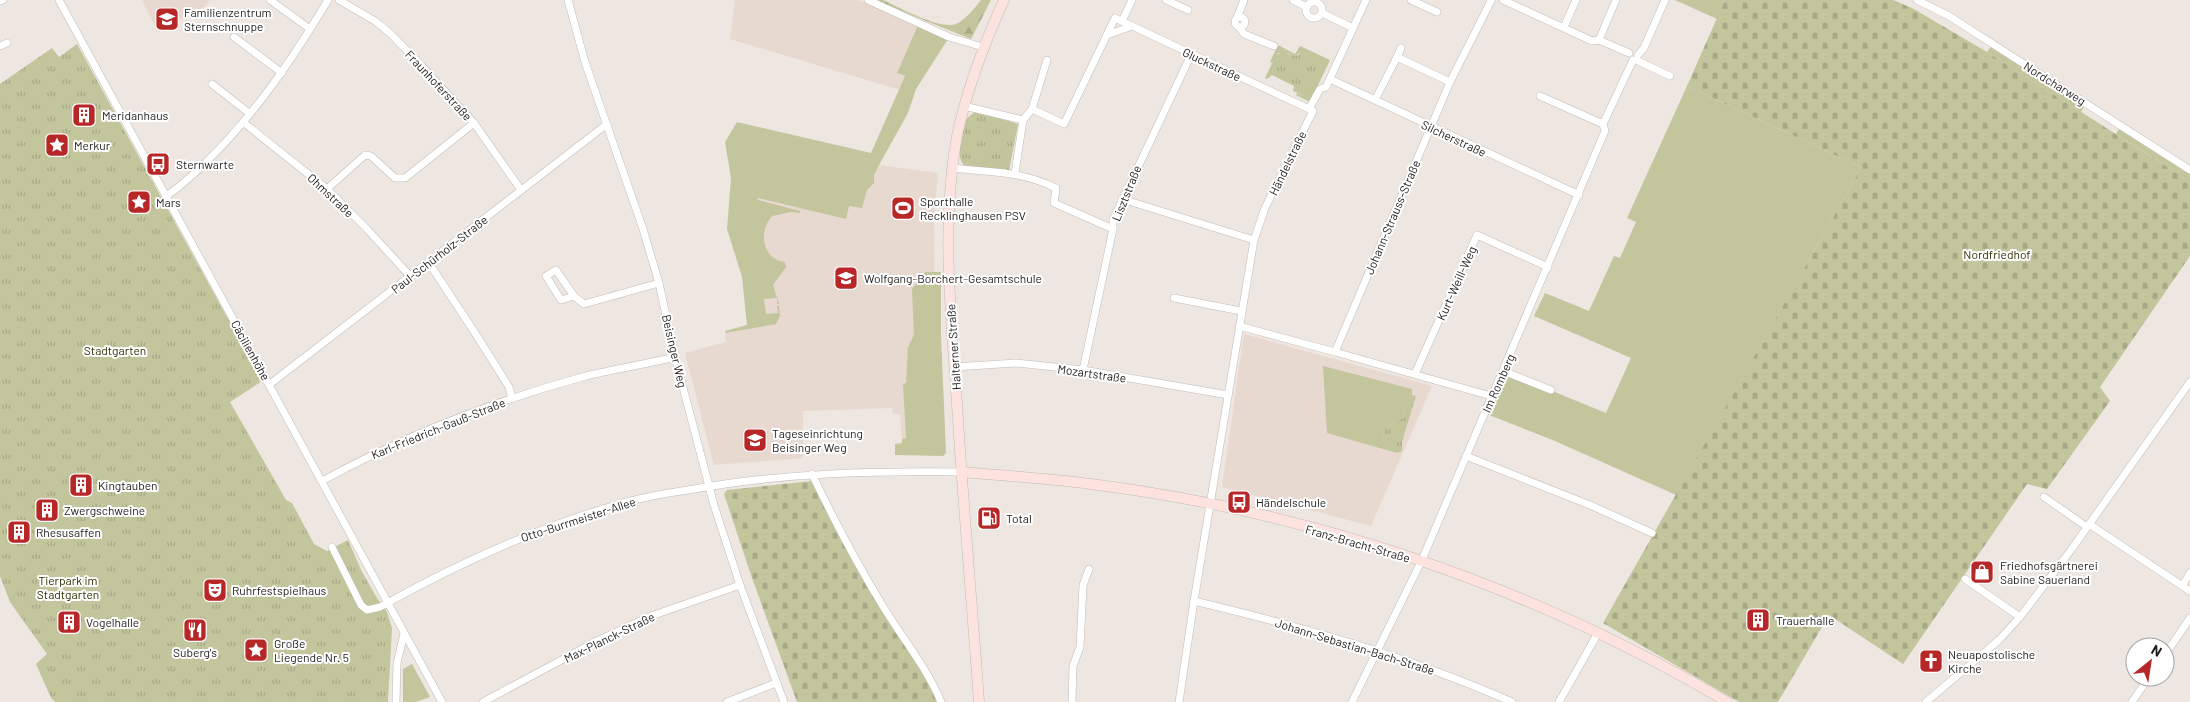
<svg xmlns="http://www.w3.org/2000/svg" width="2190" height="702" font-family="Barlow,sans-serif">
<defs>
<pattern id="forest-firs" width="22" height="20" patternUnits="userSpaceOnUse" patternTransform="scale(1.25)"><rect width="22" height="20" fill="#c3c59d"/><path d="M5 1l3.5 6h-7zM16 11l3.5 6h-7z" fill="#a7a987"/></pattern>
<pattern id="cemetery-stones" width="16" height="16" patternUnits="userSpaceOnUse" patternTransform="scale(1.25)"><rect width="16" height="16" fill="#c3c59d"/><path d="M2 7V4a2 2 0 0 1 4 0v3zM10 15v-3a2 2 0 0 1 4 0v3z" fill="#a7a987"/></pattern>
<pattern id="park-tufts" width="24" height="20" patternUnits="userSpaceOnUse" patternTransform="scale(1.25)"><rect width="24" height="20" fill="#c3c59d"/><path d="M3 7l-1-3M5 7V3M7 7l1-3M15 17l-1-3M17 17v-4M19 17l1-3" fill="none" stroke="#a7a987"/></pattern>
</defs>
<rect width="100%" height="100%" fill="#eee6e1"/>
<g fill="#e7d9cf">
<polygon points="142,0 208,0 209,1 205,6 158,32"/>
<polygon points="735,0 858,0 918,25 897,73 905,76 900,90 730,39"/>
<polygon points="870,157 879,165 938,173 934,219 937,450 903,452 900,414 893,414 892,408 803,411 803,458 714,465 685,353 726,342 725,333 765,326 753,198"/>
<polygon points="1244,334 1432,386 1371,526 1222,487"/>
</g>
<g fill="#c3c59d">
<polygon points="1675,0 1725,0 1717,19"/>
<path d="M918,25L948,39L916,89L908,113L879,165L874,175V183L867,190L862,208L849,206L846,219L758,198V200L800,211V213L791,212L772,216C758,232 762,259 785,262L786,267L773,285L779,304H777V298L764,299L766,314L778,313L777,306H779L780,316L776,324L726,333L725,331L747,325L742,277L727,229L731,178L725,142L737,122L871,153L905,76L897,73Z"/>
<polygon points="1278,45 1295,54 1300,46 1330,60 1310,102 1296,95 1297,93 1305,96 1300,53 1295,56 1287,53 1278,53 1272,63 1270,62"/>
<polygon points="1991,46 2085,105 2081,112 1987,52"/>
<polygon points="1687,86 1858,166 1860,170 1676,495 1555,441 1484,413 1503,371 1606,413 1631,358 1534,316 1545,293 1589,311 1614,256 1620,258 1636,222 1627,218"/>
<polygon points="2120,127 2182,166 2177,173 2116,134"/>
<polygon points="925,272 941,272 941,336 946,453 943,456 895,455 895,444 902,443 902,439 906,438 903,384 906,383 908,347 914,335 912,289"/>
<polygon points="1323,366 1412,389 1412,398 1405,407 1404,417 1384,429 1383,441 1376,447 1327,433"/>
<polygon points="412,664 430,697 416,702 403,702 403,669"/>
</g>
<path fill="url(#forest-firs)" d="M874,0H883C899,7 939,30 956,24C964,21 976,7 981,0H991L971,39Z"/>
<g fill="url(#cemetery-stones)">
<polygon points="1725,0 1893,0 1912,8 1987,52 2177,173 2182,166 2190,172 2190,256 2100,387 2110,401 2047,489 2027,484 1903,664 1829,615 1778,702 1739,702 1603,623 1860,170 1858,166 1687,86"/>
<polygon points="812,481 842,542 915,658 938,702 797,702 752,578 724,494 727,490"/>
</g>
<g fill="url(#park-tufts)">
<polygon points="77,44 262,381 230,402 286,500 292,503 314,544 327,551 348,540 362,572 377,598 387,612 392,628 388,702 55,702 51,698 36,664 47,654 10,602 0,576 0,84 52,48 59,57"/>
<polygon points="1282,52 1295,56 1303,53 1315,59 1321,67 1320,76 1305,96 1293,91 1294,86 1272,75 1267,79 1265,78 1276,55"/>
<path d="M976,111L1018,124L1009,171L966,167C953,157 963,133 966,119Z"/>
<polygon points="1412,395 1416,396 1402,442 1402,451 1397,453 1376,447 1383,441 1384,429 1404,417 1405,407"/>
</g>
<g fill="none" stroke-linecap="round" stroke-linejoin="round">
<g stroke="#c2bbb6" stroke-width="8">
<g id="street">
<polyline points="59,0 442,702"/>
<polyline points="270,0 310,29"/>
<polyline points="339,0 375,21 390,33 421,65 474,123 521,190"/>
<polyline points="568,0 585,62 643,229 659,283 675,357 714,505 740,585 784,702"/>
<polyline points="868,0 949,37 983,47"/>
<polyline points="1166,0 1188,10"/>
<polyline points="1293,0 1307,7"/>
<polyline points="1411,0 1437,12"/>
<polyline points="1503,0 1592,41 1599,40 1629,53"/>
<polyline points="1917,0 1949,16 2190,170"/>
<polyline points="0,1 3,0"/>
<circle cx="1314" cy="10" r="8"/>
<polyline points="1322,13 1353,28"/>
<circle cx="1240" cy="22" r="5"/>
<polyline points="1237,18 1244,0"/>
<polyline points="1122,21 1132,0"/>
<polyline points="1239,27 1244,34 1274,46"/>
<polyline points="1564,27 1576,0"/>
<polyline points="1107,35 1132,26"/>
<polyline points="234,37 282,73"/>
<polyline points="1599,40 1616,0"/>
<polyline points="0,46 7,43"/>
<polyline points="1638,55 1644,48 1665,0"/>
<polyline points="1397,57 1401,48"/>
<polyline points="1636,60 1670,76"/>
<polyline points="1330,79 1579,195"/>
<polyline points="1450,82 1335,352 1491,396"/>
<polyline points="212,84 249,113"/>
<polyline points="1540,96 1603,124"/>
<polyline points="1375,100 1397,57 1450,82 1491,1"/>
<polyline points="964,106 1023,120 1015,173"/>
<polyline points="1032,109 1064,124 1115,18 1309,109"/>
<polyline points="1023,120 1032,109 1047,60"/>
<polyline points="243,122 327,189 367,229 411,277"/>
<path d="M953,168C993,173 1018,170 1056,188L1054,203L1113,229"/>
<polyline points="327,189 365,155 371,156 395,178 405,178 474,123"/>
<path d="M166,196C179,188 190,177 201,167C252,119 292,60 328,0"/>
<polyline points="1122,199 1254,240"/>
<polyline points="429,263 475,333 509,387 512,398"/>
<polyline points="574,296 561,300 546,276 556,270 574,296 584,304 659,283"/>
<polyline points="1174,298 1241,311"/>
<polyline points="1239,326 1335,352"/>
<polyline points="954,367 1016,363 1083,370 1228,395"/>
<polyline points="1083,370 1113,229 1113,220 1191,55"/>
<polyline points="1503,371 1551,390"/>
<polyline points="1415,374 1477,235 1548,267"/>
<polyline points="270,384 607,124"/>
<polyline points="1466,456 1590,505 1652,533"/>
<path d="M812,474C834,520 857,564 884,608C903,639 927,668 941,702"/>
<path d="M322,481C406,435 494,401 586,376C615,369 646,364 675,357"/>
<polyline points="2044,497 2087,527"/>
<polyline points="2089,524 2190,591"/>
<path d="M332,547L361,605L367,610L380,607C455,565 533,529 616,505C641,497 667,493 694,489C783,473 871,471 961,472"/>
<polyline points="1965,579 2020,617"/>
<polyline points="2182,586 2190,573"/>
<path d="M1194,601C1303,627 1410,657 1512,702"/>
<polyline points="2165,655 2190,618"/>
<polyline points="396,702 397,663 404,634"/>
<polyline points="483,702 595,642 651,616 740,585"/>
<polyline points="727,702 776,683"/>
<polyline points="1072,702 1073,666 1080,647 1083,585 1089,569"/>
<polyline points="1179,702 1194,601 1254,240 1265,208 1313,111 1309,109 1320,89 1326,87 1366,0"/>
<polyline points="1352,702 1421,562 1605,131 1603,124 1633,60"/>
<polyline points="1559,702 1598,633"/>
<polyline points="1926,702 1999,640 2020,617 2071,550 2190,382"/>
<polyline points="2132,702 2149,677"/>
</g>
</g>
<g stroke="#c2bbb6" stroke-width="11">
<g id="secondary">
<path d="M961,472C1004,476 1048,478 1091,484C1313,512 1534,587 1727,702"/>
<path d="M979,702C972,603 963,503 957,404C951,315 941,224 957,136C967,88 984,44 1004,0"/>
</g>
</g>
<use href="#street" stroke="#fff" stroke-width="7"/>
<use href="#secondary" stroke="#fde3e0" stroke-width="10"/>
</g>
<defs>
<g id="school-square" transform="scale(1.25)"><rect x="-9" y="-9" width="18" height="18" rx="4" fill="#b72728" stroke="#fff"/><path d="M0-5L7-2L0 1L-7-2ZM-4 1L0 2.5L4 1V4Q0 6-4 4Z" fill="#fff"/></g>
<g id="building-square" transform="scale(1.25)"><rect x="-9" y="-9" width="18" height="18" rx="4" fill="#b72728" stroke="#fff"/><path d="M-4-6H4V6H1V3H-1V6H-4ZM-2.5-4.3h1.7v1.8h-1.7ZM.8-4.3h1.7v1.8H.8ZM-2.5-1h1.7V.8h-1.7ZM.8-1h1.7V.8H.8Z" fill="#fff"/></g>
<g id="sight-square" transform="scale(1.25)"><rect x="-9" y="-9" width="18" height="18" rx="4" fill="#b72728" stroke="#fff"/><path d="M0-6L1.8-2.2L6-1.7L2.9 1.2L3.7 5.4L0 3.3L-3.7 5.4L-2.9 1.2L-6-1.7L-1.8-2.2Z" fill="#fff"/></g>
<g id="bus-square" transform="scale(1.25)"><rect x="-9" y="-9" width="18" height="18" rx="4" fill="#b72728" stroke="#fff"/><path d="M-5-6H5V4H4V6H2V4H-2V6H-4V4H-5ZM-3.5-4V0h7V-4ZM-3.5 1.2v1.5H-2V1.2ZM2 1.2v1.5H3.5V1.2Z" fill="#fff"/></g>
<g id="stadium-square" transform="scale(1.25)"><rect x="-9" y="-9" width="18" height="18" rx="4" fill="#b72728" stroke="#fff"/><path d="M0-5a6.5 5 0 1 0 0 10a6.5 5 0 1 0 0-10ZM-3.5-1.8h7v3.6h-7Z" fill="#fff"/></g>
<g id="fuel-square" transform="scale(1.25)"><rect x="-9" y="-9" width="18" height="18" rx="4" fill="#b72728" stroke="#fff"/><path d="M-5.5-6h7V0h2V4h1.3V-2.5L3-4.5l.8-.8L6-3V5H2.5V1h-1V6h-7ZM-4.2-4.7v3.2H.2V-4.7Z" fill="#fff"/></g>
<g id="shop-square" transform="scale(1.25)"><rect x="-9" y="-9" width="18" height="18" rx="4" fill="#b72728" stroke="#fff"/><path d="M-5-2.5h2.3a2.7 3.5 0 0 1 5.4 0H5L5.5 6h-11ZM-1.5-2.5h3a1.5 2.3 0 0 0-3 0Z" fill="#fff"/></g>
<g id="theatre-square" transform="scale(1.25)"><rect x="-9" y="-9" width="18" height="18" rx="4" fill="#b72728" stroke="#fff"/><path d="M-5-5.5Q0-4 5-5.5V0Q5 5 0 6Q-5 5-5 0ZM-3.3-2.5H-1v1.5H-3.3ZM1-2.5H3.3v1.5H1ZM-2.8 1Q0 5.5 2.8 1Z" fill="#fff"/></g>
<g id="restaurant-square" transform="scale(1.25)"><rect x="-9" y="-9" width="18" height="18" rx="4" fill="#b72728" stroke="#fff"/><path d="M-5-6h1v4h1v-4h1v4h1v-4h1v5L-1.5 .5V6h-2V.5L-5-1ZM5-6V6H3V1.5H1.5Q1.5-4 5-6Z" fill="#fff"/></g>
<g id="church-square" transform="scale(1.25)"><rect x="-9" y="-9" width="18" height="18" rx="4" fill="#b72728" stroke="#fff"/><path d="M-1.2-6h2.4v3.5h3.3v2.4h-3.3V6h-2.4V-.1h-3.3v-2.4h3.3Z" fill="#fff"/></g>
</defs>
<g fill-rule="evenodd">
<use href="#school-square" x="167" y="19"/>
<use href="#building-square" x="84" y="115"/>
<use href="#sight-square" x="57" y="145"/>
<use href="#bus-square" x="158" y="164"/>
<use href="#sight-square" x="139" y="202"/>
<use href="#stadium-square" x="903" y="208"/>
<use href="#school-square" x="846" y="278"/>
<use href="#school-square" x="755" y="440"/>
<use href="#building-square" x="81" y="485"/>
<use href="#bus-square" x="1239" y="502"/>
<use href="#building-square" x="47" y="510"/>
<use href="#fuel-square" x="989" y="518"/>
<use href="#building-square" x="19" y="532"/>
<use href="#shop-square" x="1982" y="572"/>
<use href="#theatre-square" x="215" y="590"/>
<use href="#building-square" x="1758" y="620"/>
<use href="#building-square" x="69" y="622"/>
<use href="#restaurant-square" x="195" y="630"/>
<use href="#sight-square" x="256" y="650"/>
<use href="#church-square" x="1931" y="661"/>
</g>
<g text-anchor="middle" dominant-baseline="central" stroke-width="4" stroke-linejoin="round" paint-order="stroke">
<g font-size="12" fill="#1f1c1b" stroke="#fff" text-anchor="start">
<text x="184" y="12">Familienzentrum<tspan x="184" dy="14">Sternschnuppe</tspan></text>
<text x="102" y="115">Meridanhaus</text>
<text x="74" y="145">Merkur</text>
<text x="176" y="164">Sternwarte</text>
<text x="920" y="201">Sporthalle<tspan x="920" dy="14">Recklinghausen PSV</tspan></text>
<text x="156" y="202">Mars</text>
<text x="864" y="278">Wolfgang-Borchert-Gesamtschule</text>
<text x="772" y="433">Tageseinrichtung<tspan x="772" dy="14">Beisinger Weg</tspan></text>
<text x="98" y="485">Kingtauben</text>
<text x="1256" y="502">Händelschule</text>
<text x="64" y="510">Zwergschweine</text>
<text x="1006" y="518">Total</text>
<text x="36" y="532">Rhesusaffen</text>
<text x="2000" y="565">Friedhofsgärtnerei<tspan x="2000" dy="14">Sabine Sauerland</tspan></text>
<text x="232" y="590">Ruhrfestspielhaus</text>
<text x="1776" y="620">Trauerhalle</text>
<text x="86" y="622">Vogelhalle</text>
<text x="274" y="643">Große<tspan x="274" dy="14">Liegende Nr. 5</tspan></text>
<text x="195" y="652" text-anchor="middle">Suberg's</text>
<text x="1948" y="654">Neuapostolische<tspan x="1948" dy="14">Kirche</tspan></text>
</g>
<g font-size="12" fill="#1f1c1b" stroke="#fff">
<text transform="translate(1212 64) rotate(25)">Gluckstraße</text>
<text transform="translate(2055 83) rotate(32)">Nordcharweg</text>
<text transform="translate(439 85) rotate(47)">Fraunhoferstraße</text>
<text transform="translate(1454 138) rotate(25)">Silcherstraße</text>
<text transform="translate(1287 163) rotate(-64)">Händelstraße</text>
<text transform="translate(1126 193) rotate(-68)">Lisztstraße</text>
<text transform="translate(331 195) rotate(43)">Ohmstraße</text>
<text transform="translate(1392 217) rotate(-67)">Johann-Strauss-Straße</text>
<text transform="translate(439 254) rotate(-38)">Paul-Schürholz-Straße</text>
<text transform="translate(1456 283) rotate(-66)">Kurt-Weill-Weg</text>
<text transform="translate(953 347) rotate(-94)">Halterner Straße</text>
<text transform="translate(251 350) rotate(61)">Cäcilienhöhe</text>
<text transform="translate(675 351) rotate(77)">Beisinger Weg</text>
<text transform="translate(1092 373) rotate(8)">Mozartstraße</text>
<text transform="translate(1498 383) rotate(-66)">Im Romberg</text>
<text transform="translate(438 428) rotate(-22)">Karl-Friedrich-Gauß-Straße</text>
<text transform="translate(578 519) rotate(-18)">Otto-Burrmeister-Allee</text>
<text transform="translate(1358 543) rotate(16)">Franz-Bracht-Straße</text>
<text transform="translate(609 637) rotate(-26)">Max-Planck-Straße</text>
<text transform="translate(1355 646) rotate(17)">Johann-Sebastian-Bach-Straße</text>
</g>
<g font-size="12" fill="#2e2f00" stroke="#fff">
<text x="1997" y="254">Nordfriedhof</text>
<text x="115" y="350">Stadtgarten</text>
<text x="68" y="580">Tierpark im<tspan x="68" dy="14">Stadtgarten</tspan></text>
</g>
</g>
<g transform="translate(2150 662) rotate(30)"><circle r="24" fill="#ffffff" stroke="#a5a4a4"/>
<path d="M0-4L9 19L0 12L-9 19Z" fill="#b72728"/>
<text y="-8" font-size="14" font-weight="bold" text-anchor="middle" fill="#1f1c1b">N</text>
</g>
</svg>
